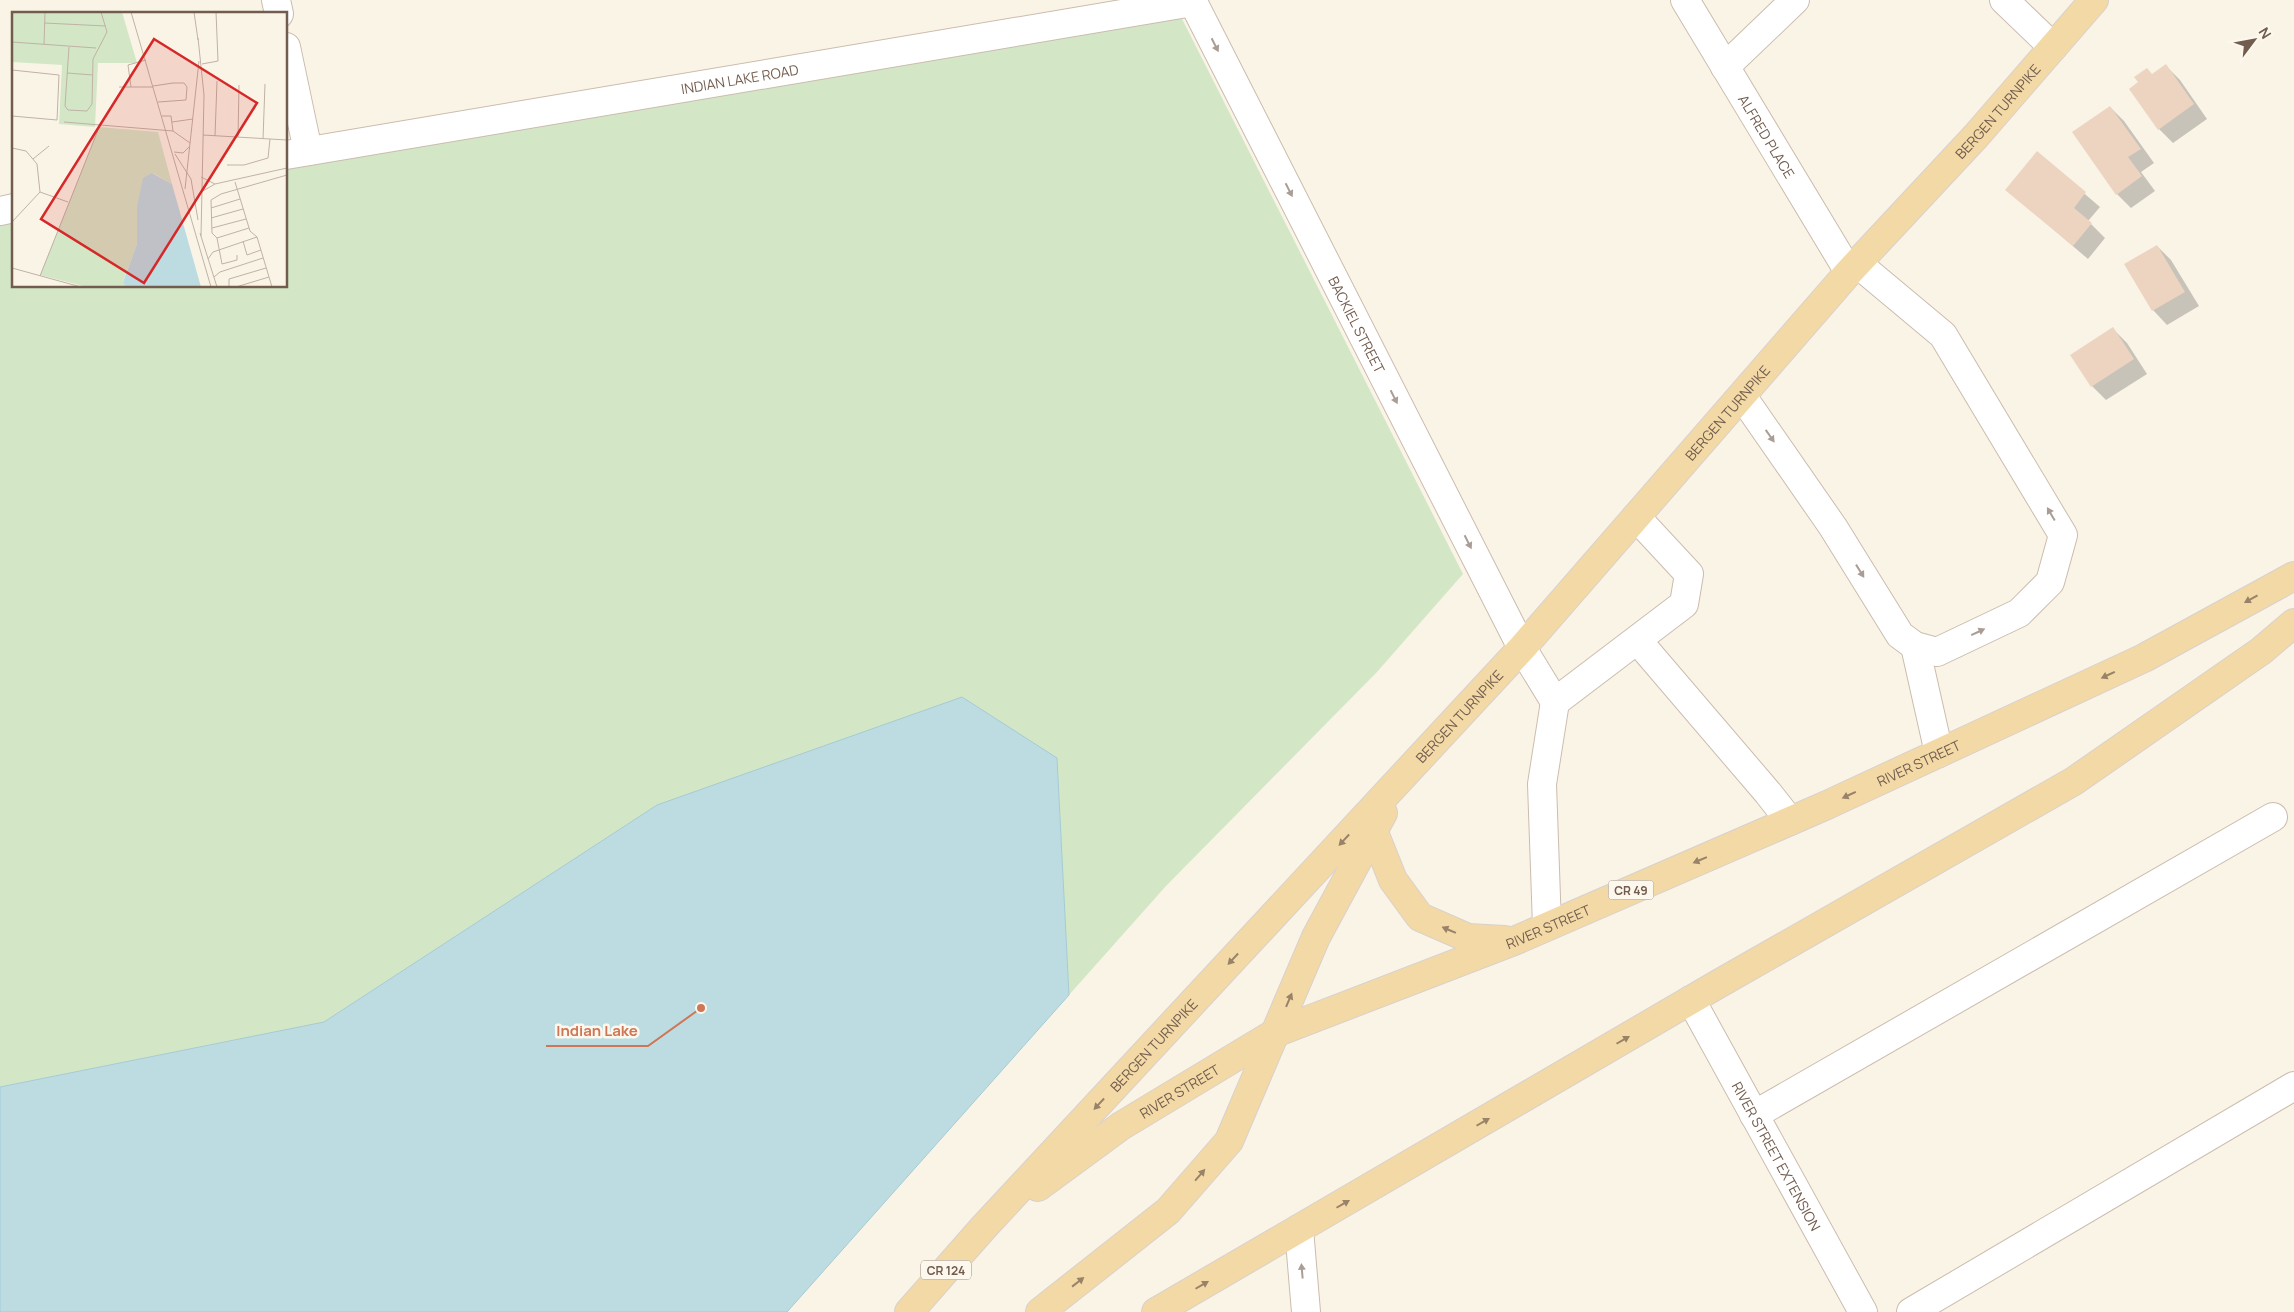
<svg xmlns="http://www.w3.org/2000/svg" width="2294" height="1312" font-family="Manrope,sans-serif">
<rect width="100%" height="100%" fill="#faf4e7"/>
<polygon fill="#d3e7c7" points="1174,3 1463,574 1377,672 1166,886 1069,995 1057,758 657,805 324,1022 0,1087 0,214 14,212 14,286 286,286 286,163"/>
<polygon fill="#bddce2" stroke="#a5cad3" points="962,697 1057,758 1069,995 787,1312 0,1312 0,1087 324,1022 657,805"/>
<g fill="#0003">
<polygon points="2166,66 2180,80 2207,119 2173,143 2159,129 2153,75"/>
<polygon points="2110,107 2124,121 2154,163 2141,172 2155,191 2131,208 2117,194"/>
<polygon points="2037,153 2100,207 2088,221 2105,238 2088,259 2007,190"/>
<polygon points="2157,246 2171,260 2199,306 2167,325 2153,310"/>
<polygon points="2113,329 2127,343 2147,374 2106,400 2092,386"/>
</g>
<g fill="#edd4c1">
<polygon points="2166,64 2194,104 2158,130 2129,89 2138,82 2134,77 2147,68 2152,74"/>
<polygon points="2110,106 2141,149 2128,157 2142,176 2116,195 2072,132"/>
<polygon points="2037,151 2086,192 2074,208 2092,223 2073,246 2005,190"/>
<polygon points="2157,245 2185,292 2152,311 2124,264"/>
<polygon points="2113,327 2134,359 2091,387 2070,355"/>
</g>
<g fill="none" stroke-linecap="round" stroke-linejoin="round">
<g stroke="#cbbcae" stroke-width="30">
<g id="minor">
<polyline points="276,0 279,14"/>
<path id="s1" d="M1192,0L1522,648L1555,702L1684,604L1689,574L1636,517"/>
<path id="s2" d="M1685,0L1849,272"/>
<polyline points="2004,0 2053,47"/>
<polyline points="286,47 308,151"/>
<polyline points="1725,67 1795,0"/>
<path id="s3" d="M286,155L1193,2"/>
<polyline points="0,211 14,208"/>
<polyline points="1742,396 1833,527 1900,635 1915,646 1937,652 2019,613 2050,582 2063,535 1943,335 1858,264"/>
<polyline points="1638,641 1768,793 1790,821"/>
<polyline points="1915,646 1939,753"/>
<polyline points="1547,926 1542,784 1555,702"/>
<path id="s4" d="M1691,1000L1863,1312"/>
<polyline points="1754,1115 2273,817"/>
<polyline points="1299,1229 1306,1312"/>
<polyline points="1911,1312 2294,1086"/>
</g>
</g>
<g stroke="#d8d1cd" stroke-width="30">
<g id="major">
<polyline points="1373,830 1393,880 1420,917 1468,938 1505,940"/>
<path id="s5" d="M1038,1187L1121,1126L1275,1033L1514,941L1827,805L2144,658L2294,576"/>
<path id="s6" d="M909,1312L983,1228L1522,648L1849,272L1976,136L2094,0"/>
<polyline points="1040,1312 1168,1211 1229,1141 1316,937 1383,813"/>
<polyline points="1156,1312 1720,983 2074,781 2261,651 2294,623"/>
</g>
</g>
<use href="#minor" stroke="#fff" stroke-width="28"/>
<use href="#major" stroke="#f3d9a6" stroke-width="28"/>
</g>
<defs><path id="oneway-solid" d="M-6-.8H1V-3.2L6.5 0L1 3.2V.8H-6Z" transform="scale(1.25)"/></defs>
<g fill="#aa9d95">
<use href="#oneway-solid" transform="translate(1215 45) rotate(63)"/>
<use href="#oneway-solid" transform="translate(1289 190) rotate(63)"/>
<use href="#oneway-solid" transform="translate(1394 397) rotate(63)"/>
<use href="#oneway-solid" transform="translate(1770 436) rotate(55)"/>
<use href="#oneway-solid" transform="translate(2051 514) rotate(-120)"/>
<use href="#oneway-solid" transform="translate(1468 542) rotate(63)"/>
<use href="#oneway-solid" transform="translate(1860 571) rotate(58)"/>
<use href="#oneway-solid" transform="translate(1978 632) rotate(-25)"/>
<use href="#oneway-solid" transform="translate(1302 1271) rotate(-95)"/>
</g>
<g fill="#998268">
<use href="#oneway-solid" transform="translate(2251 599) rotate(151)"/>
<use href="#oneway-solid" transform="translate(2108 675) rotate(155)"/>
<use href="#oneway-solid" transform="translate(1849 795) rotate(155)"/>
<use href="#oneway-solid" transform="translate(1344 840) rotate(133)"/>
<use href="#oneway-solid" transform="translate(1700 860) rotate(157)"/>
<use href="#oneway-solid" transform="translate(1449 930) rotate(-157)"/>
<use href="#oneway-solid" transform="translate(1233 959) rotate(133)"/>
<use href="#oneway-solid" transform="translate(1289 1000) rotate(-67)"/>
<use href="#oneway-solid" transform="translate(1623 1040) rotate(-30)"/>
<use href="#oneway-solid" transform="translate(1099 1104) rotate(133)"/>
<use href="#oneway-solid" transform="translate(1483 1122) rotate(-30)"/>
<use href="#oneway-solid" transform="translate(1200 1175) rotate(-49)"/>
<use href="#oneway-solid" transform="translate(1343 1204) rotate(-30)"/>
<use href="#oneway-solid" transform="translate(1078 1282) rotate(-38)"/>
<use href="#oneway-solid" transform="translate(1202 1285) rotate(-30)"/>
</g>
<g text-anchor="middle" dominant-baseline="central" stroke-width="5" stroke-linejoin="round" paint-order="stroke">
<g fill="#fdf8ed" stroke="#9c8b7e" stroke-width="1">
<rect x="1608.5" y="880.5" width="45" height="19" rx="4"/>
<rect x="921" y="1260.5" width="50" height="19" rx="4"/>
</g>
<g font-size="12" font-weight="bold" fill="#725c4e">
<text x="1631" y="890">CR 49</text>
<text x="946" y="1270">CR 124</text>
</g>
<g font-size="14" fill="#725c4e" stroke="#fdf8ed">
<text stroke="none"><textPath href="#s3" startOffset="460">INDIAN LAKE ROAD</textPath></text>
<text stroke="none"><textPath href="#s6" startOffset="1621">BERGEN TURNPIKE</textPath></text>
<text stroke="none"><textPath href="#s2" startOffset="159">ALFRED PLACE</textPath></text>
<text stroke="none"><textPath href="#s1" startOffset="364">BACKIEL STREET</textPath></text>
<text stroke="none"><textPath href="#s6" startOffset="1216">BERGEN TURNPIKE</textPath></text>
<text stroke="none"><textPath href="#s6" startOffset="811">BERGEN TURNPIKE</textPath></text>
<text stroke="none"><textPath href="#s5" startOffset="981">RIVER STREET</textPath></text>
<text stroke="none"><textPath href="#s5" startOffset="576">RIVER STREET</textPath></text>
<text stroke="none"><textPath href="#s6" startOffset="362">BERGEN TURNPIKE</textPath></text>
<text stroke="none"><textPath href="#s5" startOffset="171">RIVER STREET</textPath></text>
<text stroke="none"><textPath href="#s4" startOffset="178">RIVER STREET EXTENSION</textPath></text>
</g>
</g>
<g transform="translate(12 12)">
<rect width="275" height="275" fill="#faf4e7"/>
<path d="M0,0H110L125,51H86L83,115L47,112L50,53L0,50ZM87,115L146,120L160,172L141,161L125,195V232L111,269L114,275H75L28,263Z" fill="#d3e7c7"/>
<path d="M140,161L160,172L189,275H114L111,270L125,232V195L131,166Z" fill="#bddce2"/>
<path fill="none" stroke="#c0b2a5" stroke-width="1" d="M119,0L199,275M182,0L186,28M32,11L94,14M186,26L192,83L189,224M0,30L84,36M32,33L33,0M57,35L53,94L56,98L75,99L80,92L81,47L95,20L89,0M190,52L206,49L204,0M0,58L47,63L45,108L0,104M55,61L81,63M141,74L161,71H172L175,75L174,88L146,90M107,75H141M119,75L116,53L134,48M52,110L161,119L159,104H150M160,110L181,107M161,119L178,131M191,123L275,128M203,124L205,69M226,125L227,73M251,127L253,72M0,136L14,139L25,152L28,180L0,210M162,140L171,141L177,135M163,142L179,167L186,208M21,147L37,134M215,153H232L256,146L258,127M189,165L203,172M223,170L238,219L245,225L260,275M173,177L187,49M28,180L56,190M189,180L203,172L275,156M199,196L228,187M199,206L231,197M200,216L234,207M188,221L205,275M205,226L237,216M231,229L235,243L249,238M225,243V248L210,252L205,226L200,221L199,188L209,182L275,163M196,247L201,240L245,225M0,256L69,275M28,264L88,113M202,265L208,260L251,246M217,275V267L254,256M224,275L257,265"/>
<path fill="#d62828" fill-opacity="0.15" stroke="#d62828" stroke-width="2.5" d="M142,27L245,91L132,271L29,207Z"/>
<rect width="275" height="275" fill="none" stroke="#725c4e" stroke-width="2.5"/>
</g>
<path fill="none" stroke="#cf7657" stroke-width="2" d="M701 1008L648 1046H546"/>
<circle fill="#cf7657" stroke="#fdf8ed" stroke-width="2" cx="701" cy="1008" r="5"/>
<g font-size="15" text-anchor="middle" font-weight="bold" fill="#cf7657" stroke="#fdf8ed" stroke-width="5" stroke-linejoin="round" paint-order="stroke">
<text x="597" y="1036">Indian Lake</text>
</g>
<g transform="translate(2254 40) rotate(58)" stroke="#fdf8ed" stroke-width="4" paint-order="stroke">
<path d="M0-4L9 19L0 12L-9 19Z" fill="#725c4e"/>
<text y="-8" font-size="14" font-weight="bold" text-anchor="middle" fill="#725c4e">N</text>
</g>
</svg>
